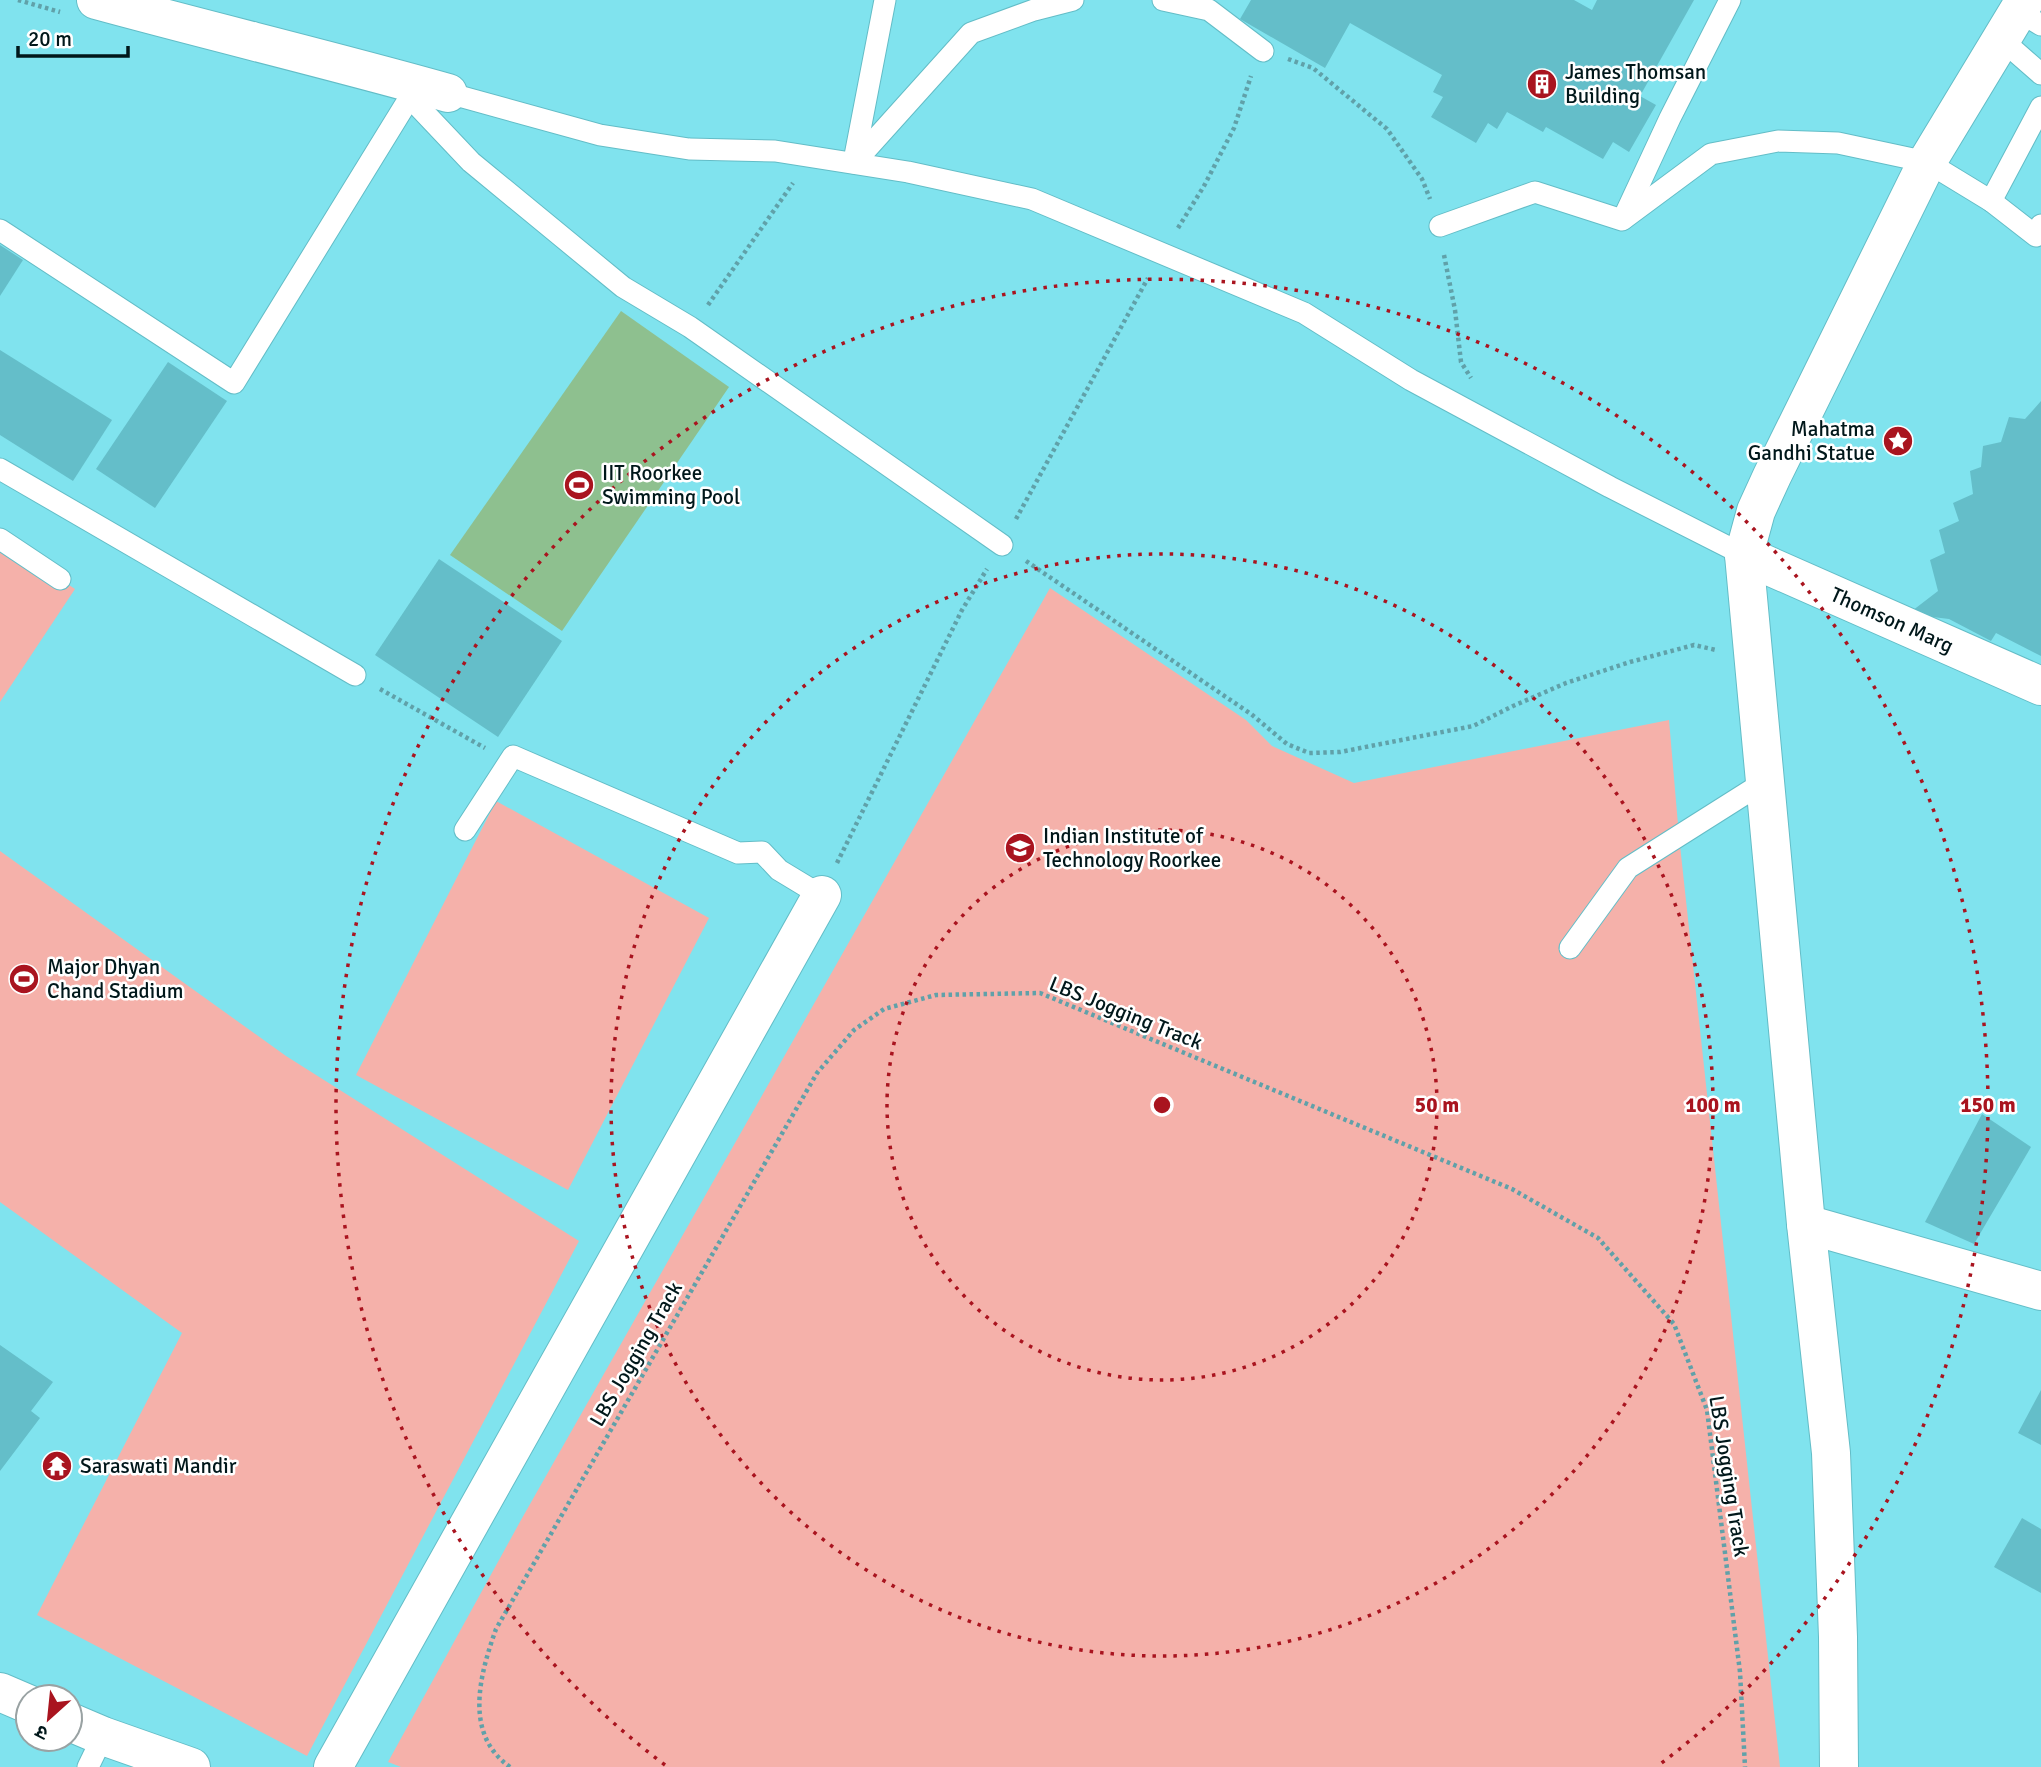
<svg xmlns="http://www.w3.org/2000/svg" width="2041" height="1767" font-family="Signika,'Noto Sans Devanagari',sans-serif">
<rect width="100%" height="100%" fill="#98f2fc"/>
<path fill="#80e3ee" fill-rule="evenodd" d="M0,0H2041V1767H0ZM28,1697H70V1739H28Z"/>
<g fill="#f5b1aa">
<polygon points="0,539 75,589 0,702"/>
<polygon points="1050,588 1246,720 1272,746 1354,783 1669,720 1679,836 1780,1767 401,1767 388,1762 521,1520"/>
<polygon points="496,801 709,918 568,1190 356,1075"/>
<polygon points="0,851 286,1056 579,1241 307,1756 37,1615 182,1333 0,1202"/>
</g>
<polygon fill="#8ec08f" points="621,311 729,387 562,631 450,555"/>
<g fill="#64bec9">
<polygon points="1251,0 1574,0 1592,10 1597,0 1694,0 1640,96 1656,105 1629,152 1613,142 1603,159 1546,127 1543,132 1507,112 1497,129 1488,123 1476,143 1431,117 1443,97 1433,92 1442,75 1350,23 1325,68 1240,19"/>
<polygon points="0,245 23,260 0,296"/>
<polygon points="0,350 112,420 73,481 0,435"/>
<polygon points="168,362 227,401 155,508 96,469"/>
<polygon points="2041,401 2041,656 1996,633 1991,641 1949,619 1908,614 1938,591 1930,560 1945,553 1939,530 1959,521 1953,503 1973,494 1970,471 1981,467 1983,446 2001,442 2009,417 2025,419"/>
<polygon points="439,559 562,641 498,737 375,655"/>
<polygon points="1982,1114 2031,1147 1974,1244 1925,1222"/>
<polygon points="0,1345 53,1382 31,1411 40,1418 0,1471"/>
<polygon points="2041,1390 2041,1445 2018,1433"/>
<polygon points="2022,1518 2041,1529 2041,1593 1994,1567"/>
</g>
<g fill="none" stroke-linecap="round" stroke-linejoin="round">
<g stroke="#63bdc7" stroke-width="23">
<g id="service">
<polyline points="1163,0 1209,10 1263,51"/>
<polyline points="2018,11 2041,25"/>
<polyline points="2001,39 2041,74"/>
<polyline points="418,84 418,106 471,162 623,287 690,327 1002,545"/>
<polyline points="448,93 600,135 689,149 775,151 908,172 1032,199 1304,313 1411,380 1610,487 1744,555"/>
<polyline points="854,161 885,0"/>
<polyline points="854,163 971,33 1034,10 1073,0"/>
<polyline points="1991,201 2041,107"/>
<polyline points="1623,219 1670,118 1730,0"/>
<polyline points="1440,226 1535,192 1622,220 1711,154 1778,141 1838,143 1927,162 1991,201 2036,236 2041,225"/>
<polyline points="0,230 234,383 418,84"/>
<polyline points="0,469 355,675"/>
<polyline points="0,539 60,579"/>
<polyline points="465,830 513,756 738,853 762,852 779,870 822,896"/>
<polyline points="1570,948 1628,868 1764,782"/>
<polyline points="88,1767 103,1736"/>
</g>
</g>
<g stroke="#63bdc7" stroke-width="40">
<g id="minor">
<path d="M96,0C213,32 331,60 448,93"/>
<polyline points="1744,555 2041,686"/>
<polyline points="1806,1224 2041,1291"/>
<polyline points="0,1692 28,1704"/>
<polyline points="70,1722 103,1736 191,1767"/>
<polyline points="333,1767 822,895"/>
<polyline points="1839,1767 1838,1637 1831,1453 1806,1224 1744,555 1756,511 1772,476 1927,162 2025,0"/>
</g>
</g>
<g stroke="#60a1a9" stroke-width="4.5" stroke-dasharray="3.5 3.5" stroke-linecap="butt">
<polyline points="18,0 60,12"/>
<polyline points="1288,59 1313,68 1387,129 1422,179 1430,199"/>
<polyline points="1178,228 1204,186 1234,128 1251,76"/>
<polyline points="1444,255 1455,310 1461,362 1471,378"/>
<polyline points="708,305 793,183"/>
<polyline points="1016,519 1148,278"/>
<polyline points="1026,561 1251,714 1287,744 1309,753 1340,752 1473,726 1513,706 1566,683 1630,662 1694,645 1716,650"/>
<polyline points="380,689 485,748"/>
<polyline points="837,863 962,610 987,569"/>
<path d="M510,1767C463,1734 480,1674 496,1629L817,1073L854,1030L884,1009L936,995L1040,993L1512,1189L1598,1238L1674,1324L1707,1410L1740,1672L1745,1767"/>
</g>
<use href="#service" stroke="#fff" stroke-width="21"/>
<use href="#minor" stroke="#fff" stroke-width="38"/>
</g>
<g fill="none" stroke="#a9141f" stroke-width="3.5" stroke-dasharray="3.5 7">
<circle cx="1162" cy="1105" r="275"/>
<circle cx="1162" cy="1105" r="551"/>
<path d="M665 1765A826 826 0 1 1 1659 1765"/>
</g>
<defs>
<g id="building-disc" transform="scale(1.575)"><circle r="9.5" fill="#a9141f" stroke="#fff"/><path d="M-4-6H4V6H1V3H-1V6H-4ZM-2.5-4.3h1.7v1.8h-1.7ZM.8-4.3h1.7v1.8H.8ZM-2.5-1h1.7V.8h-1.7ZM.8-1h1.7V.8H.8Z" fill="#fff"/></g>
<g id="sight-disc" transform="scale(1.575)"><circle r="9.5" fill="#a9141f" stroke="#fff"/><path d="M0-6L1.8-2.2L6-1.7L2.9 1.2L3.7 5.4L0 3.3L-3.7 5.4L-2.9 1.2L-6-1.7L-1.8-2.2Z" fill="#fff"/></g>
<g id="stadium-disc" transform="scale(1.575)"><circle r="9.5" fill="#a9141f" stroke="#fff"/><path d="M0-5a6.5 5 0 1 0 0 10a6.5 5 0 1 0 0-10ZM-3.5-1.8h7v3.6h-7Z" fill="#fff"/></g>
<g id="university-disc" transform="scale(1.575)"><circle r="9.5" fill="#a9141f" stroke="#fff"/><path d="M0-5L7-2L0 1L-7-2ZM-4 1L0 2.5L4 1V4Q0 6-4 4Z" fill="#fff"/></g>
<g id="temple-disc" transform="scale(1.575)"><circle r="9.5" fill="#a9141f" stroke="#fff"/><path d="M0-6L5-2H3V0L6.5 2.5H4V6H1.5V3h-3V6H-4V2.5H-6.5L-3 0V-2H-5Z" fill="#fff"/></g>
</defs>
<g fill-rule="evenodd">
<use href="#building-disc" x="1542" y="84"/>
<use href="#sight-disc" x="1898" y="441"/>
<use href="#stadium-disc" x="579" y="485"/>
<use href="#university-disc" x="1020" y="848"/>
<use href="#stadium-disc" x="24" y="979"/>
<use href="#temple-disc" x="57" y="1466"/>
</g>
<g text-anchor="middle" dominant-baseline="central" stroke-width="5" stroke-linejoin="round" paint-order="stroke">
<g font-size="21" fill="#00171a" stroke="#fff" text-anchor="start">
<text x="1565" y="72">James Thomsan<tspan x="1565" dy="24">Building</tspan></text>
<text x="1875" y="429" text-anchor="end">Mahatma<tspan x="1875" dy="24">Gandhi Statue</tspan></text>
<text x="602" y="473">IIT Roorkee<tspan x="602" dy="24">Swimming Pool</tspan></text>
<text x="1043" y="836">Indian Institute of<tspan x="1043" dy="24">Technology Roorkee</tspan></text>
<text x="47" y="967">Major Dhyan<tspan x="47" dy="24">Chand Stadium</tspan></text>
<text x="80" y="1466">Saraswati Mandir</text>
</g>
<g font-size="21" fill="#00171a" stroke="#fff">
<text transform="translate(1892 620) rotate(24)">Thomson Marg</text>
<text transform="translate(1126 1013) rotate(22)">LBS Jogging Track</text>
<text transform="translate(636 1354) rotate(-60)">LBS Jogging Track</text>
<text transform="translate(1729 1476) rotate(81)">LBS Jogging Track</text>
</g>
</g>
<circle cx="1162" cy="1105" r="10" fill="#a9141f" stroke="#fff" stroke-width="3.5"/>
<g font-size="21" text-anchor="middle" font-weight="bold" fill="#a9141f" stroke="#fff" stroke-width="5" stroke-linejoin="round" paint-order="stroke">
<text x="1437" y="1112">50 m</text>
<text x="1713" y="1112">100 m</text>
<text x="1988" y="1112">150 m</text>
</g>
<g transform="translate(49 1718) rotate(207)"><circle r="33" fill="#ffffff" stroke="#99a2a3" stroke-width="2"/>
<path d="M0-5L12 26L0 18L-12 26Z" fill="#a9141f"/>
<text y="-10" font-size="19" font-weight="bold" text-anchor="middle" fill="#00171a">उ</text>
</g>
<path d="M18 46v10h110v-10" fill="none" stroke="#00171a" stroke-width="3.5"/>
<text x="28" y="46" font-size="21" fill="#00171a" stroke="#ffffff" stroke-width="5" paint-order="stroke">20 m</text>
</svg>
